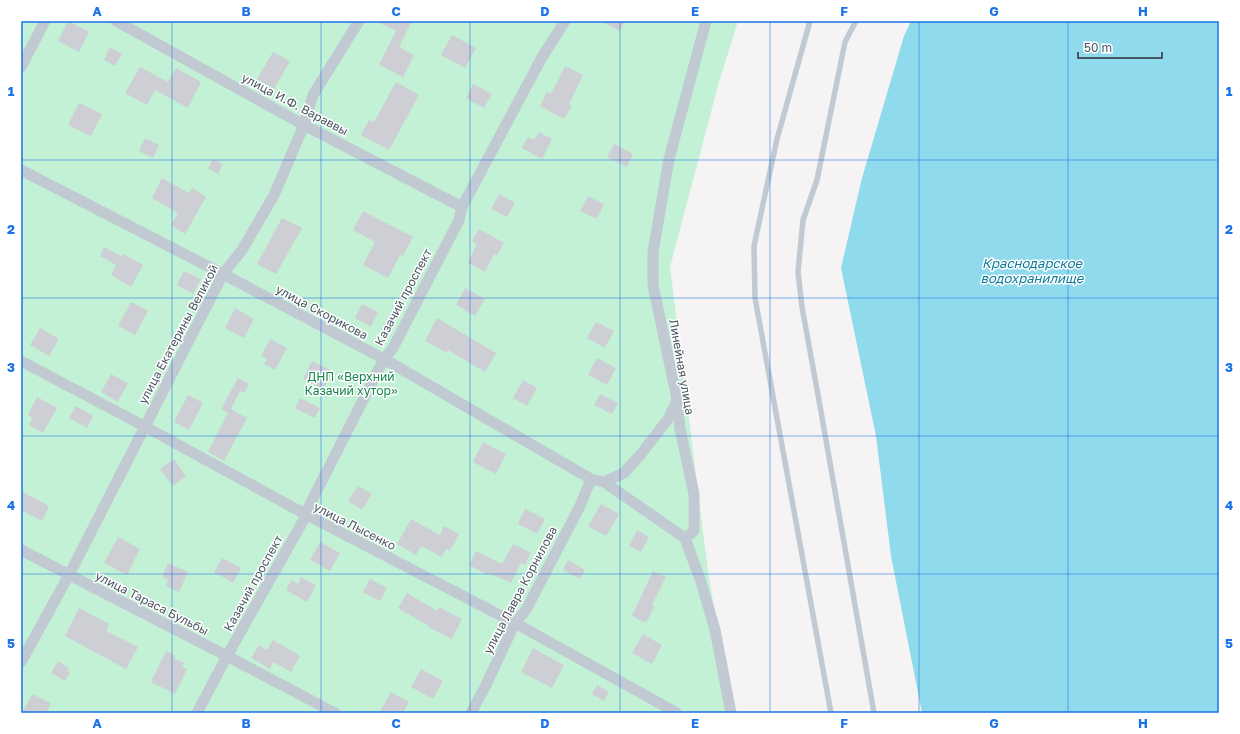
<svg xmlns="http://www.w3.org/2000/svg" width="1240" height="734" font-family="'Golos Text',sans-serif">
<rect width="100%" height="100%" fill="#f5f3f3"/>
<polygon fill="#c3f1d5" points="21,21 738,21 719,82 670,267 708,572 732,713 21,713"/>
<polygon fill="#90daee" points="911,21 1219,21 1219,713 922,713 891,556 876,436 841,268 862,178 904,36"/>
<g fill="#cdcfd5">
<polygon points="68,21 89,32 79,52 58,41"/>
<polygon points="375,21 412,21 399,47 414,55 403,77 379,65 396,31"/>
<polygon points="601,21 625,21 620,31"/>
<polygon points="452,35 476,48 465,68 441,55"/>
<polygon points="110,47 122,54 115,66 104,60"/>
<polygon points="273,52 290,61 274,89 257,79"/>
<polygon points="565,66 583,75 569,104 572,106 564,119 540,106 547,92 551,94"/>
<polygon points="140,67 168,82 176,68 201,82 188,108 155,90 147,105 125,93"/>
<polygon points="396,82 419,95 389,150 361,135 369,120 374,122"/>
<polygon points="473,84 492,94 484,108 466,98"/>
<polygon points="79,103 102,114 91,136 68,125"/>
<polygon points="539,132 552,139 542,159 522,148 528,137 534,140"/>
<polygon points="145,138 159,145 153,158 139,151"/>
<polygon points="614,144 633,154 627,167 607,157"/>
<polygon points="213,159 223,164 218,174 208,168"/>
<polygon points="162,178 189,193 192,188 206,197 185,234 171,225 178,213 152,198"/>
<polygon points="499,194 515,203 507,217 491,209"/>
<polygon points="588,196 604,204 597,219 580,211"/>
<polygon points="363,211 413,237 403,256 400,255 388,278 363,265 375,242 353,230"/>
<polygon points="282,218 302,228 276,274 257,264"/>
<polygon points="479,229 504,243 497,255 494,254 485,272 468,263 477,244 472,241"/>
<polygon points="104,247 121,256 123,254 143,265 131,287 111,275 116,265 100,256"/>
<polygon points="184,271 201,279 193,294 177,285"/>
<polygon points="465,288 485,299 475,316 456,305"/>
<polygon points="131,302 148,311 135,335 118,326"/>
<polygon points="362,304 378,312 371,327 355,318"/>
<polygon points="235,308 254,319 244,338 225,328"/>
<polygon points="437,318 496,353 485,372 448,350 447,353 425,341"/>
<polygon points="596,322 614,331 605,348 587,338"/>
<polygon points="40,328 59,339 49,356 30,345"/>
<polygon points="270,339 287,348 275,370 264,364 267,359 261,356"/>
<polygon points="597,358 616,368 607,385 588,375"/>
<polygon points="312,361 333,371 323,389 303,379"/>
<polygon points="111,374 128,383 118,402 101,392"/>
<polygon points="238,378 249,384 244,393 240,391 231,409 247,418 224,461 208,452 229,411 228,413 221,409"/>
<polygon points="523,380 537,388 527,406 513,398"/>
<polygon points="600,394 618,403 612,414 594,405"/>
<polygon points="188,395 203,403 189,430 174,422"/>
<polygon points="37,397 57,408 43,433 29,425 33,418 28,415"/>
<polygon points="300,398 320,408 315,418 295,408"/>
<polygon points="76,406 93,416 87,428 69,418"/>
<polygon points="483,442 506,454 496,474 473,462"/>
<polygon points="174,459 186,476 173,486 160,469"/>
<polygon points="358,486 372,494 362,510 348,501"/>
<polygon points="21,491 49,506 42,521 21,510"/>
<polygon points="601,504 619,514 606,536 588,526"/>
<polygon points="525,509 545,519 537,534 518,524"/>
<polygon points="411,519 440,535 444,526 459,534 450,551 446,549 442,557 421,546 416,555 397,544"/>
<polygon points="637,530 649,537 641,552 629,546"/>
<polygon points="118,537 140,549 127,575 104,563"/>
<polygon points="320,542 340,553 330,571 310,560"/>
<polygon points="513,544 531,553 525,565 521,563 511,583 489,573 488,575 469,565 476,551 502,564"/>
<polygon points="222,558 241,568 233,583 214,572"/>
<polygon points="568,560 585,570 580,579 563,570"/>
<polygon points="168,563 188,572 179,592 166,586 168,580 162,577"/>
<polygon points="653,571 666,577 652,605 654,607 646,623 632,616"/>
<polygon points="301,577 316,585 307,602 286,590 291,580 298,584"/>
<polygon points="370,579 387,588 380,601 363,592"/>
<polygon points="407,593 437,611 439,607 462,619 452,639 428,627 429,626 398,608"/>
<polygon points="79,608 109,624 106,631 138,647 126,669 65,636"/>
<polygon points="643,634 662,645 652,664 632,653"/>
<polygon points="273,640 300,656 291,672 273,662 270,669 251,658 259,645 267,650"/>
<polygon points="533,648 564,665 552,688 521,672"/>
<polygon points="166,651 176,656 174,659 184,663 182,667 187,669 175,694 151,682"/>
<polygon points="58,661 69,668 67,671 70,672 65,681 51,673"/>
<polygon points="421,669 443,681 433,699 411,687"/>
<polygon points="597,685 609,692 604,701 592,694"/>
<polygon points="391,692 409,702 403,713 379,713"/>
<polygon points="32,694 51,703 46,713 22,713"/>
</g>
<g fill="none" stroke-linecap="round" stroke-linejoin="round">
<g stroke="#c1cad2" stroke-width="5.5">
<polyline points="810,21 777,139 754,246 755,298 831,713"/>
<polyline points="856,21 845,42 817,180 803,220 798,272 802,307 820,406 874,713"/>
</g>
<g stroke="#c1cad2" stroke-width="11">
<polyline points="116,21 304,125 462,207"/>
<polyline points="706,21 669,159 653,252 653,285 677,399 680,429 694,494 694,531 685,538 701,582 715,630 731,713"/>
<polyline points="21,67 45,21"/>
<polyline points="21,170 223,274 384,359 591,479 604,482 685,538"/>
<polyline points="21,361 144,426 305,514 515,623 677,713"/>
<polyline points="604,482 624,473 641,454 668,419 677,400"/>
<polyline points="21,550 227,656 335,713"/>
<polyline points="21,662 69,575 223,274 242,250 274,195 304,125 313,95 359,21"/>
<polyline points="197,713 227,656 303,521 305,514 384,359 393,348 459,220 462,207 541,59 565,21"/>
<polyline points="471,713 485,687 515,623 526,610 580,506 591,479"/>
</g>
</g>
<path fill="none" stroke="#1a73e8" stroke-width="1" stroke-opacity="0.55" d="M172,21V713M321,21V713M470,21V713M620,21V713M770,21V713M919,21V713M1068,21V713M21,160H1219M21,298H1219M21,436H1219M21,574H1219"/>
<g text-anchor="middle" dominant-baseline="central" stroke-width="3" stroke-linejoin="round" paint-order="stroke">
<g font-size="12" fill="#4a5661" stroke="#fff">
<text transform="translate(295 104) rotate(28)">улица И.Ф. Вараввы</text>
<text transform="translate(403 297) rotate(-62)">Казачий проспект</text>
<text transform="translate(322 312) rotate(28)">улица Скорикова</text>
<text transform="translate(178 334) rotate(-62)">улица Екатерины Великой</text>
<text transform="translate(682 367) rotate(80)">Линейная улица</text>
<text transform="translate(355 526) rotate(27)">улица Лысенко</text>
<text transform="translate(253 583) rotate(-61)">Казачий проспект</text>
<text transform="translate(520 590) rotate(-62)">улица Лавра Корнилова</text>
<text transform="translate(152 603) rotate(27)">улица Тараса Бульбы</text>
</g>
<g font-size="12" fill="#17864f" stroke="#fff">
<text x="351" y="376">ДНП «Верхний<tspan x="351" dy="14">Казачий хутор»</tspan></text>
</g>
<g font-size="13" font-style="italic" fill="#0c7c9b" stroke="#fff">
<text x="1032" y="263">Краснодарское<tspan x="1032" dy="15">водохранилище</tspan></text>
</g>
</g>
<rect width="1240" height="734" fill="none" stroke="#ffffff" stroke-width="44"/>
<path d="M1078 52v6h84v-6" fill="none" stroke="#4a5661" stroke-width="2"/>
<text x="1084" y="52" font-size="12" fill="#4a5661" stroke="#ffffff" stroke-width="3" paint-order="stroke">50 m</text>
<rect x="22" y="22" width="1196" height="690" fill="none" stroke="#1a73e8" stroke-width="1.5"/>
<g font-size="13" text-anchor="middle" font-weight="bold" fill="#1a73e8">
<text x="97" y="16">A</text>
<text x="246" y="16">B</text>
<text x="396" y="16">C</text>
<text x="545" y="16">D</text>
<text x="695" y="16">E</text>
<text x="844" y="16">F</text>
<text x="994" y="16">G</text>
<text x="1143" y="16">H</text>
<text x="11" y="96">1</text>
<text x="1229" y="96">1</text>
<text x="11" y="234">2</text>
<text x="1229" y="234">2</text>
<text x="11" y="372">3</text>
<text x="1229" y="372">3</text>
<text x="11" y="510">4</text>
<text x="1229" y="510">4</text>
<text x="11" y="648">5</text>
<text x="1229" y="648">5</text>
<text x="97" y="728">A</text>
<text x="246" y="728">B</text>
<text x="396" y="728">C</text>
<text x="545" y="728">D</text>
<text x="695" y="728">E</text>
<text x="844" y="728">F</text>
<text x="994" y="728">G</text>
<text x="1143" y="728">H</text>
</g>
</svg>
